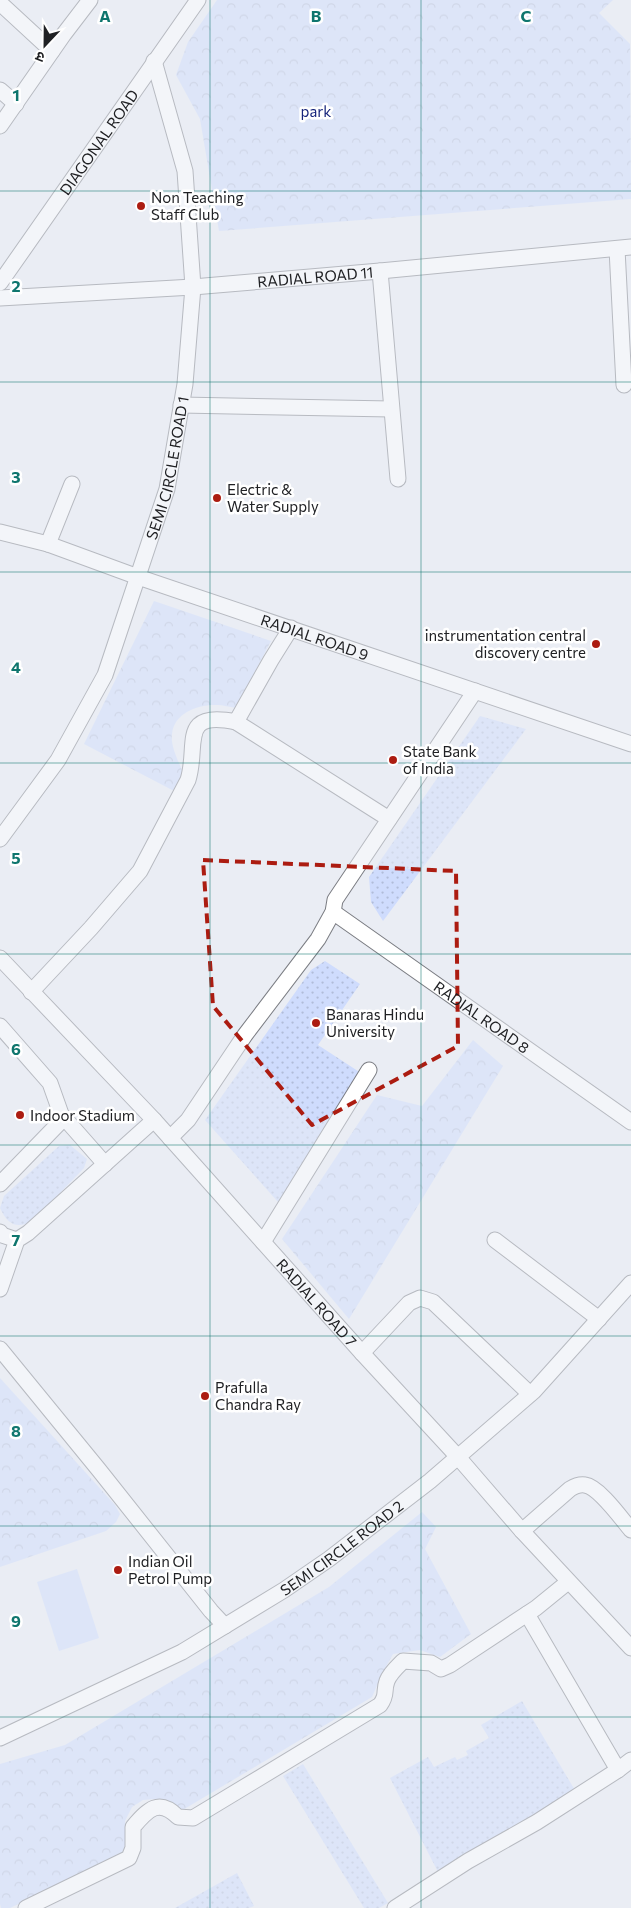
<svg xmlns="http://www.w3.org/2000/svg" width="631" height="1908" font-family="Commissioner,'Noto Sans Devanagari',sans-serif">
<defs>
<pattern id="grass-dots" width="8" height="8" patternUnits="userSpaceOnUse" patternTransform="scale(1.25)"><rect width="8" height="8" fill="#cfdcfd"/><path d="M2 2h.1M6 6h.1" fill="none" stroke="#b1bcd9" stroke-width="1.8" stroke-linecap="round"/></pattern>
<pattern id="forest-crowns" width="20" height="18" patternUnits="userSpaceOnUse" patternTransform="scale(1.25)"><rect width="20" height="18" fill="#cfdcfd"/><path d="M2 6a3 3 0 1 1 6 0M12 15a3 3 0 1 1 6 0" fill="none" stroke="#b1bcd9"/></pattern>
</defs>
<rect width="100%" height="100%" fill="#eaedf4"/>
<g fill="url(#grass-dots)">
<polygon points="480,716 526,729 383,921 371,902 369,877"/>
<polygon points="325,961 360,984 318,1045 364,1075 278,1202 205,1120 311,970"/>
<path d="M70,1145L87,1159L84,1168L33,1221C16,1229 8,1225 0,1208L4,1196L59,1146Z"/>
<polygon points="522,1701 576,1792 438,1872 390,1778 428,1757 434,1767 455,1757 457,1760 468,1755 466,1751 489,1738 481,1725"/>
<polygon points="303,1764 388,1903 379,1908 364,1908 283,1776"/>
<polygon points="237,1873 254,1906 249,1908 175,1908"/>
</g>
<g fill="url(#forest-crowns)">
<polygon points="217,0 613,0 599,13 630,44 631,199 219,231 200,119 176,75 188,42"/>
<path d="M154,601L271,641L236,708C230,707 223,705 217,705C198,704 174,713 172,734C170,747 180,764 184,775L176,792L84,744Z"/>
<polygon points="473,1040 503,1066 349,1319 282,1239 377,1095 422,1106"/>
<polygon points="0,1378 115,1505 120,1514 116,1522 106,1531 0,1567"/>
<polygon points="422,1512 436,1527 425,1549 471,1634 440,1657 420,1650 393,1654 382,1674 372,1697 181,1811 165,1800 154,1799 143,1800 132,1807 125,1821 126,1836 124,1853 10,1908 1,1908 0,1904 0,1764 65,1745 329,1587"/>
</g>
<polygon fill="#cfdcfd" points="77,1569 99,1638 59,1651 37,1582"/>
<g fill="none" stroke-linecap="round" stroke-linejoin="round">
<g stroke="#7b7d83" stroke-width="17">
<g id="minor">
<polyline points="0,3 52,51"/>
<polyline points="0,90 16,104"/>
<polyline points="0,126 64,34 90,0"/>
<polyline points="617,249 624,385"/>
<polyline points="380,271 398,479"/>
<path id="s1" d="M0,283L198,0"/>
<path id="s2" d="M0,298L193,287L380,271L631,247"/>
<polyline points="181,405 391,409"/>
<path id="s3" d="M0,532L48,544L138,577L631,744"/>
<polyline points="48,544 72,484"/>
<polyline points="236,722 389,819"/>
<path id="s4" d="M0,839L58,760L105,675L167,489L185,384L193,287L185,171L154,61"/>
<path id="s5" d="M333,912L631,1122"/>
<path id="s6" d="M0,958L154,1120L362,1353L458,1457L522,1531L631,1648"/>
<path d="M31,992L91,928L140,871L188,780C199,745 178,710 236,722L271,660L291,628"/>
<polyline points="0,1026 50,1083 61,1114 105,1164"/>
<polyline points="170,1138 188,1120 245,1035 318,939 333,912 335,900 475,691"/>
<polyline points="0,1184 64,1118"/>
<polyline points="0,1232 2,1235 17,1240"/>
<polyline points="495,1240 599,1319"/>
<polyline points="263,1242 369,1070"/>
<polyline points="0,1289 17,1240 28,1233 154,1120"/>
<polyline points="0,1349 99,1470 211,1611 225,1626"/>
<polyline points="362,1353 409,1303 420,1298 433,1302 530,1394"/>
<path d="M522,1531L570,1489C575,1486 579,1484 585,1485C599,1487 621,1518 631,1530"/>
<polyline points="527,1614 618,1770"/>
<path id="s7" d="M0,1738L182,1652L284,1590L329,1559L430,1481L534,1391L631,1283"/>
<path d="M26,1908L129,1858L133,1848V1827C148,1809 159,1798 178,1817L193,1818L380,1705C388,1694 383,1692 387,1681C390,1673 397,1667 403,1661L431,1663L441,1669L450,1665L536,1608L568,1582"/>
<polyline points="395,1908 468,1861 537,1822 618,1770 631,1760"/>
</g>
</g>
<use href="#minor" stroke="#fff" stroke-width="15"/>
</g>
<path d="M0 0H631V1908H0ZM203,860L456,871L458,1046L312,1125L213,1006Z" fill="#eaedf4" fill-opacity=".55" fill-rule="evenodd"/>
<path fill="none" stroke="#ac1c11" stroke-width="4" stroke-dasharray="10 6" stroke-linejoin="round" d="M203,860L456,871L458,1046L312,1125L213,1006Z"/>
<path fill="none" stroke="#0f766e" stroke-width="1" stroke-opacity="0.55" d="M210,0V1908M421,0V1908M0,191H631M0,382H631M0,572H631M0,763H631M0,954H631M0,1145H631M0,1336H631M0,1526H631M0,1717H631"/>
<g fill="#ac1c11" stroke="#fff" stroke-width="2">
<circle cx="141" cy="206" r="5"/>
<circle cx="217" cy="498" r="5"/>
<circle cx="596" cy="644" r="5"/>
<circle cx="393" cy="760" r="5"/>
<circle cx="316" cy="1023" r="5"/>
<circle cx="20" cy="1115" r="5"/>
<circle cx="205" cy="1396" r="5"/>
<circle cx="118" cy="1570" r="5"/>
</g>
<g text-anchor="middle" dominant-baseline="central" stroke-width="5" stroke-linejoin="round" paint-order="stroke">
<g font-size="15" fill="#16247b" stroke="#fff">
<text x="316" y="111">park</text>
</g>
<g font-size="15" fill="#202124" stroke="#fff">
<text stroke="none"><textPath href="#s1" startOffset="172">DIAGONAL ROAD</textPath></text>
<text stroke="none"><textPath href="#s2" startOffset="316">RADIAL ROAD 11</textPath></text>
<text stroke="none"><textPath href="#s4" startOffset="412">SEMI CIRCLE ROAD 1</textPath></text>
<text stroke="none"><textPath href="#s3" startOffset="332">RADIAL ROAD 9</textPath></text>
<text stroke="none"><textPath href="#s5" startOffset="182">RADIAL ROAD 8</textPath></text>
<text stroke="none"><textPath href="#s6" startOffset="468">RADIAL ROAD 7</textPath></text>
<text stroke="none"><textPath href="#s7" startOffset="392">SEMI CIRCLE ROAD 2</textPath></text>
</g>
<g font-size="15" fill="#202124" stroke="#fff" text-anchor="start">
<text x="151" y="197">Non Teaching<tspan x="151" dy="17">Staff Club</tspan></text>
<text x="227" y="489">Electric &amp;<tspan x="227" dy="17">Water Supply</tspan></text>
<text x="586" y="635" text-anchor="end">instrumentation central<tspan x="586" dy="17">discovery centre</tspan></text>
<text x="403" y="751">State Bank<tspan x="403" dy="17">of India</tspan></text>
<text x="326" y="1014">Banaras Hindu<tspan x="326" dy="17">University</tspan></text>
<text x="30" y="1115">Indoor Stadium</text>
<text x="215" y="1387">Prafulla<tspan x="215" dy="17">Chandra Ray</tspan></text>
<text x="128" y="1561">Indian Oil<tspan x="128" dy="17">Petrol Pump</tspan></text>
</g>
</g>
<g font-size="16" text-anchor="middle" font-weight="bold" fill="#0f766e" stroke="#fff" stroke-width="5" stroke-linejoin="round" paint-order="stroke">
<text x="105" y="22">A</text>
<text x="316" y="22">B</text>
<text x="526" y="22">C</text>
<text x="16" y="101">1</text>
<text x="16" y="292">2</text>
<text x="16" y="483">3</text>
<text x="16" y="673">4</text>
<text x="16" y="864">5</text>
<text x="16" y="1055">6</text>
<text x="16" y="1246">7</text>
<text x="16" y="1437">8</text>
<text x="16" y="1627">9</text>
</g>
<g transform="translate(45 45) rotate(202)" stroke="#ffffff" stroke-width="4" paint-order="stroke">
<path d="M0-4L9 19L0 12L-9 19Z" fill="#202124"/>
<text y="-8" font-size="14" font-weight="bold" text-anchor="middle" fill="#202124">उ</text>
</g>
</svg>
